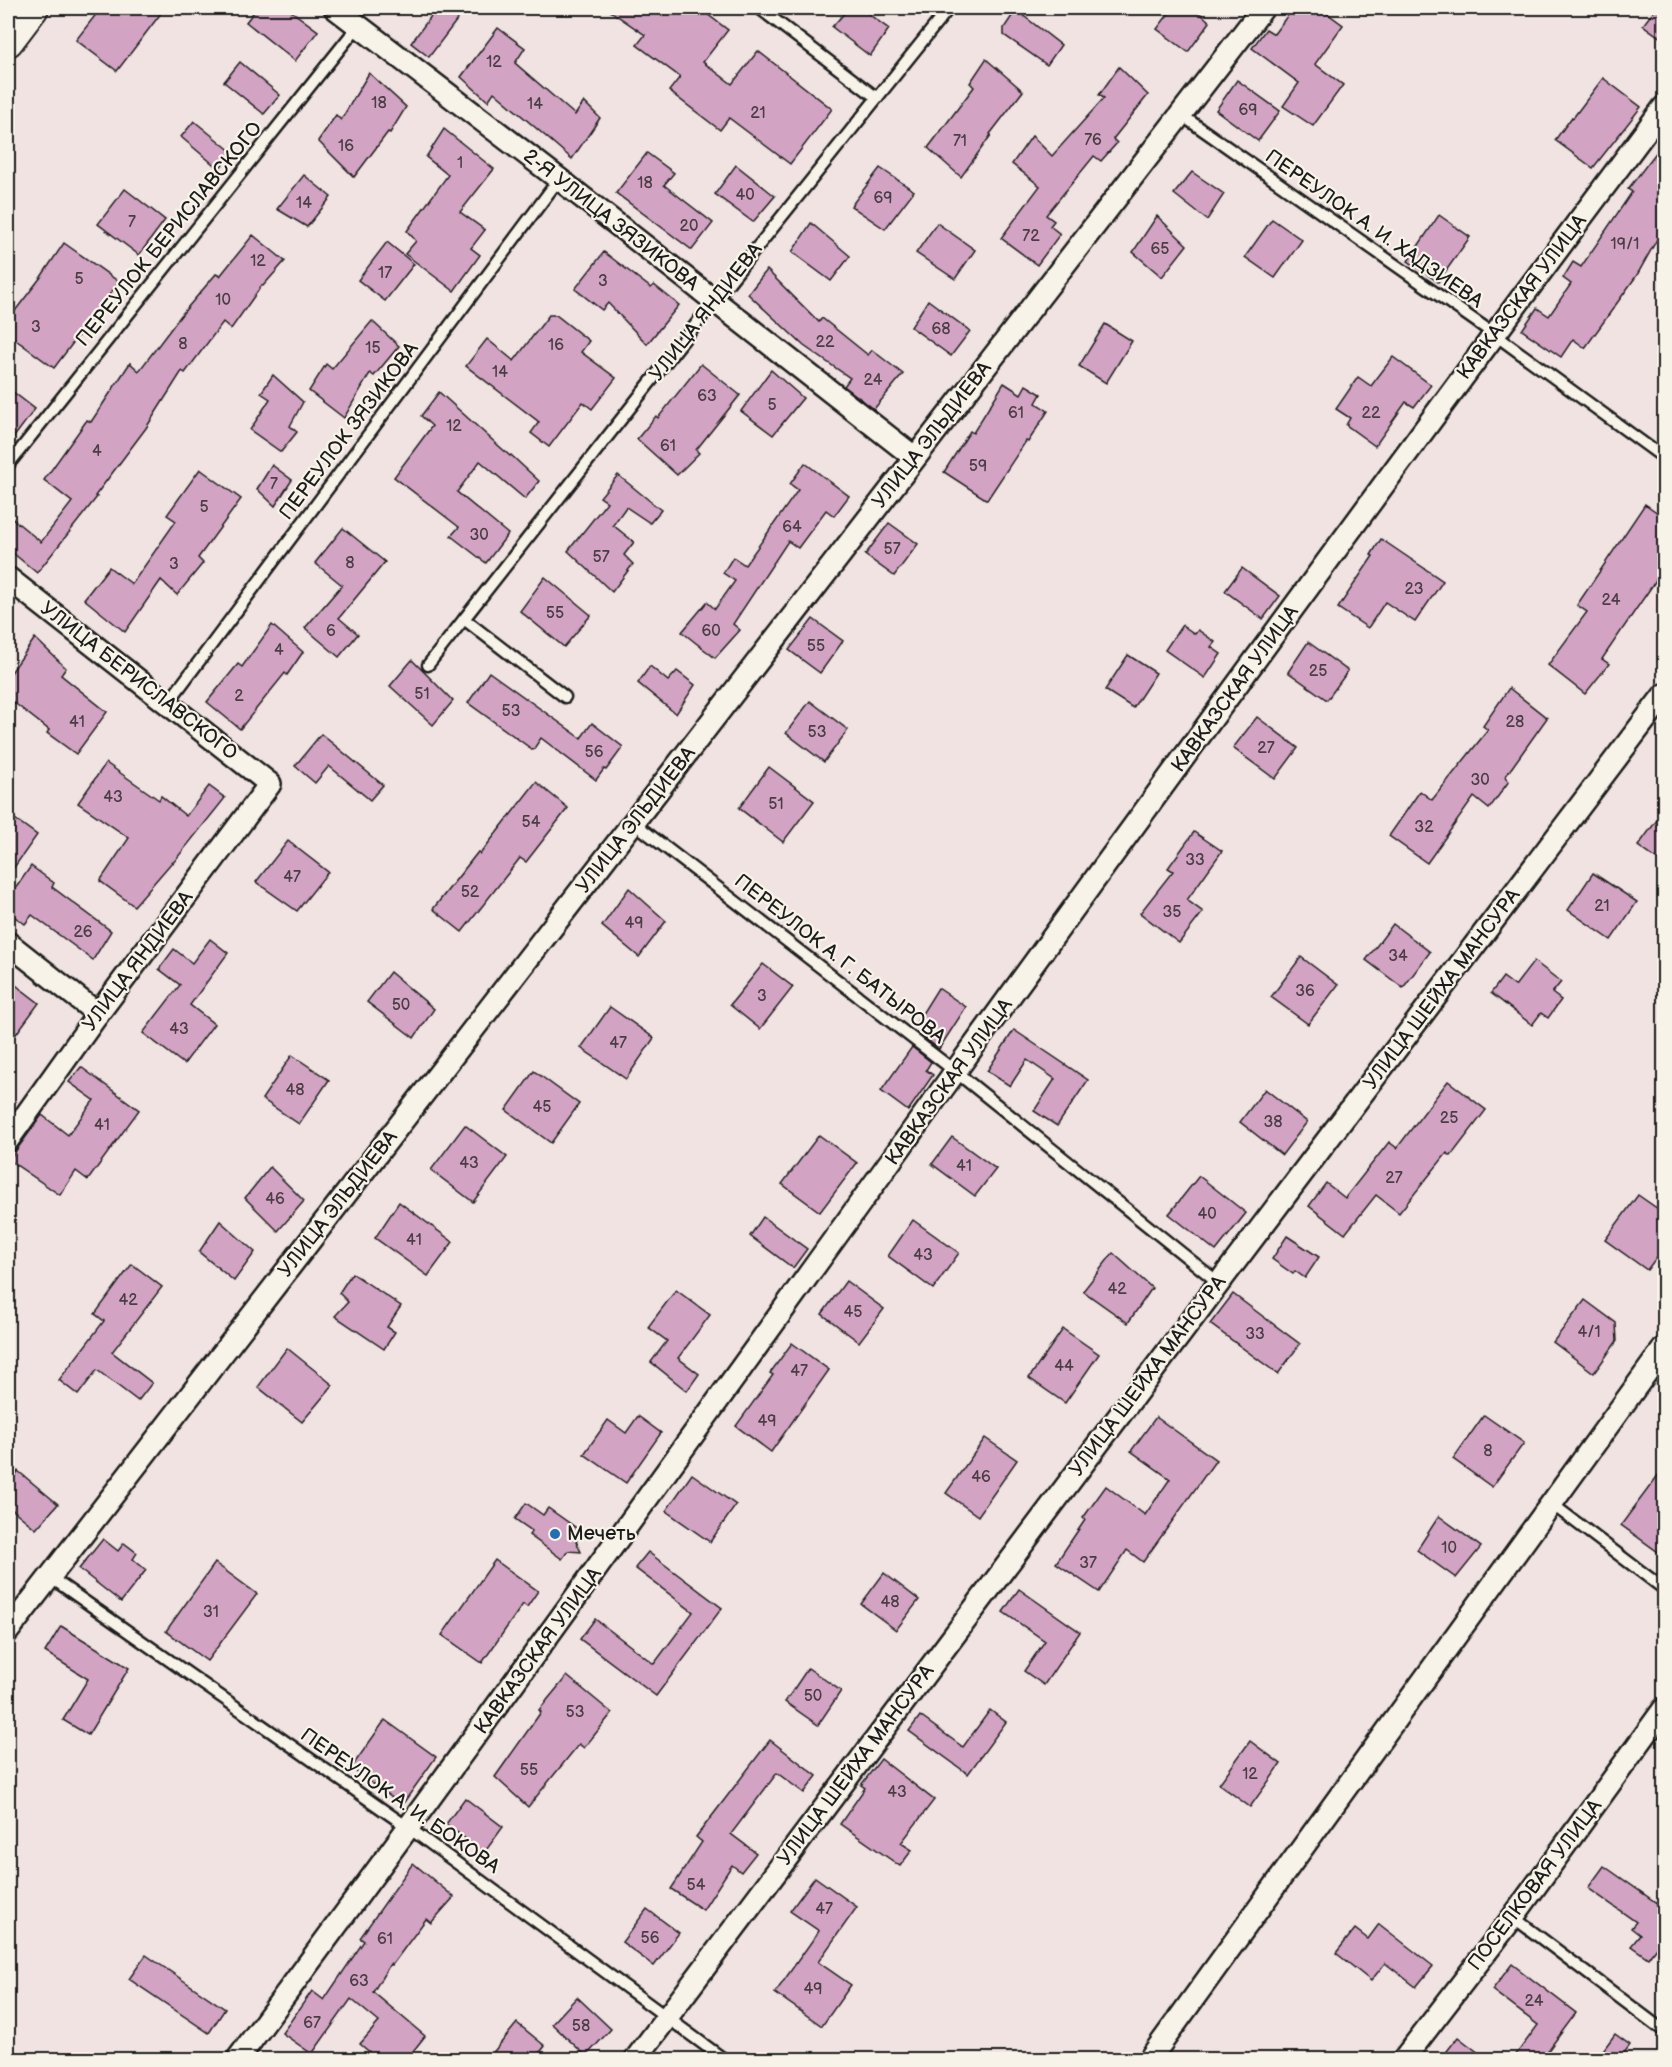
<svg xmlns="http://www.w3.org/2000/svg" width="1672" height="2067" font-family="'Balsamiq Sans',sans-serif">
<rect width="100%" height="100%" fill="#f0e3e1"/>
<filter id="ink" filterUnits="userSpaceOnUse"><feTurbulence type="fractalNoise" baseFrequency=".0167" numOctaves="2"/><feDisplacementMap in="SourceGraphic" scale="12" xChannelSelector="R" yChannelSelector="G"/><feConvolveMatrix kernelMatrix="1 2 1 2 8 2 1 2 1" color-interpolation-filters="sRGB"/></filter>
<g filter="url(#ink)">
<g fill="#d3a3c3" stroke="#1c1c1c" stroke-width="1.5">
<polygon points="101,8 165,8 117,71 76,40"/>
<polygon points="257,8 287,8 318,31 295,61 246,22"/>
<polygon points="437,8 466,8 429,57 411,43"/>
<polygon points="606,8 699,8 728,30 703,62 732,84 758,51 832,109 790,164 729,118 720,130 669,91 680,77 637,45 645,35"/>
<polygon points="849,8 860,8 889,29 870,56 832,27"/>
<polygon points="1173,8 1194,8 1210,22 1188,52 1157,29"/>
<polygon points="1293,8 1320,8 1343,25 1315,64 1343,85 1313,126 1283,106 1299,83 1252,48 1266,29 1274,34"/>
<polygon points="1656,8 1665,8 1665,41 1643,25"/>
<polygon points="1016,10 1061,45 1047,65 1004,35 1004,28"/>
<polygon points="498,28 525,48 515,63 575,115 584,102 600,118 572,159 494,92 488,101 461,77"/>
<polygon points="986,59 1023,91 990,134 991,135 961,177 928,148 974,87 970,83"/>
<polygon points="240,62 280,95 264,114 224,82"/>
<polygon points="1119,67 1148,95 1113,139 1117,143 1101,161 1094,156 1046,215 1054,221 1050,226 1060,234 1037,265 1001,238 1040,186 1012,164 1032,136 1052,156 1104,98 1099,95"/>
<polygon points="369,73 406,107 390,133 388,132 354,177 318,141 336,115 341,120"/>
<polygon points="1603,78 1641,107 1593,168 1555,140 1572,117 1573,118"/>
<polygon points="1237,80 1280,111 1258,141 1216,110"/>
<polygon points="194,121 232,152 219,169 181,137"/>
<polygon points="444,129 494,169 460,212 485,230 471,248 480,255 454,291 405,254 416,241 407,231 448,175 426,157"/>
<polygon points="1665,141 1665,225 1637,275 1585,348 1573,339 1561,357 1522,330 1537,308 1549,316 1571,284 1563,278 1573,262 1581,267 1632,192 1628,189"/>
<polygon points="647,153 674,173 664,185 713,223 692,250 616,193"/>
<polygon points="736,165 775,196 753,222 715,194"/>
<polygon points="880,168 914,191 885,229 851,206"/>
<polygon points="1192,172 1224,194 1207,220 1174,194"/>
<polygon points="304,175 331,197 307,227 277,209"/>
<polygon points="125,189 165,220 139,255 98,224"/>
<polygon points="1439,215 1470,237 1438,282 1408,261"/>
<polygon points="1157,216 1187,245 1162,277 1133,252"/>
<polygon points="1272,219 1302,240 1275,278 1245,257"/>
<polygon points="811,223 850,256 831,281 792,252"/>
<polygon points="937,223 975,250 955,279 916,253"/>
<polygon points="253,235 285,261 263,286 262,285 231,329 223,322 185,373 182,371 146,428 95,496 97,497 37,573 8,549 8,515 41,542 72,502 44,480 87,420 91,422 130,363 139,371 182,314 216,274 220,276"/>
<polygon points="387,242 414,264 385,301 358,280"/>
<polygon points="64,243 119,282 54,368 8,334 8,320 41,277"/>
<polygon points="604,252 651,288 654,285 679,305 647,344 608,303 602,310 575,289"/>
<polygon points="767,270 819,322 822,318 868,355 872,350 903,374 874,409 844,386 850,378 804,346 748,294"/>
<polygon points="928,300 970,331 951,356 911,327"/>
<polygon points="549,315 556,315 589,341 581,352 616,378 592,409 583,402 549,447 531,433 539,422 466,366 487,339 514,361"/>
<polygon points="372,321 399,346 374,376 370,373 344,418 309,391 326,364 332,369"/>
<polygon points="1105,324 1132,341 1106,383 1079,366"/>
<polygon points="1393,357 1431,385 1414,407 1406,402 1375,446 1346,425 1350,418 1336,409 1358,377 1371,386"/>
<polygon points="701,364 740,395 696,450 699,453 677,475 637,439 656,416 658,418"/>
<polygon points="771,370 803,398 773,435 741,411"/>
<polygon points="273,375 303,402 290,426 297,432 281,452 250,430 270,399 261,393"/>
<polygon points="1004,383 1021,394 1026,385 1041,394 1036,403 1048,411 1028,442 1026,441 987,500 944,472 970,431 973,433"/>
<polygon points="8,388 35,409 8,445"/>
<polygon points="439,392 510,456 511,455 539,481 525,499 480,461 457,492 508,534 486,563 451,536 459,527 394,477 432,426 421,416"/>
<polygon points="805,463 849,496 834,516 826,510 798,548 788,541 733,624 740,630 715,658 682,632 707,602 715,609 735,581 723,573 733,557 745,565 798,490 790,484"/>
<polygon points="272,465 292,480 275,506 257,489"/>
<polygon points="200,469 241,499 198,558 203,563 177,595 161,580 125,632 84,599 109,567 132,584 176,521 167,515"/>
<polygon points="618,475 661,510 650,523 626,507 613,525 634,542 624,555 633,564 612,592 568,551 607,502 600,497"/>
<polygon points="1645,504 1665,518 1665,567 1602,659 1609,664 1585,694 1548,665 1587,612 1577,605"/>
<polygon points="889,523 918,544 894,576 865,555"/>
<polygon points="343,528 385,562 339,618 358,634 339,657 305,628 342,585 315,563"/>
<polygon points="1381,539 1443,581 1415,622 1385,602 1368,628 1338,608 1373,556 1371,555"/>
<polygon points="1242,568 1280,596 1263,619 1225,591"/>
<polygon points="545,577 591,615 564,647 520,611"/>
<polygon points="813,619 843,641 820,673 789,650"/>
<polygon points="272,625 303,652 287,675 285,673 240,729 207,702 238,664 242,667"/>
<polygon points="1182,625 1195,634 1198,630 1215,642 1211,647 1221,654 1205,678 1165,650"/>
<polygon points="35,638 66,668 61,675 107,712 76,754 47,733 49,730 8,698 8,677"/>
<polygon points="1308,642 1348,671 1327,700 1288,672"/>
<polygon points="1128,655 1156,673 1133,708 1105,690"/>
<polygon points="412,660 453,701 433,725 390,686"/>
<polygon points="650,666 668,681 677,671 695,685 676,714 638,683"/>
<polygon points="489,672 581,738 592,723 623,747 606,770 604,769 596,780 541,738 533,750 468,703"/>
<polygon points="1509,688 1547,718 1505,777 1509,781 1489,809 1474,797 1427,863 1389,836 1420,791 1432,800 1488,730 1483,726"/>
<polygon points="810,701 848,730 824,762 786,733"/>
<polygon points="1257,717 1298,748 1275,779 1233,748"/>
<polygon points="321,734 383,785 370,800 329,766 315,783 295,766"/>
<polygon points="106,763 159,800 161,796 186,816 209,786 225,798 173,863 172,862 134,906 100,881 129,838 78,803"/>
<polygon points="769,767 814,801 783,842 739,808"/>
<polygon points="536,782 568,808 526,862 520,858 462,932 433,909 478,852 480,854"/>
<polygon points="1665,809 1665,865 1638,846"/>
<polygon points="8,814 37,835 8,876"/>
<polygon points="1194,832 1222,851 1187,900 1203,912 1179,943 1140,913 1173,871 1168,868"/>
<polygon points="288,841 328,872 297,911 256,882"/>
<polygon points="31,866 54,883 52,887 111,931 93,960 32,915 25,924 8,912 8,899"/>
<polygon points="1593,873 1637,902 1611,940 1568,910"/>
<polygon points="629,888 666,921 639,957 602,926"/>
<polygon points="1393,924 1430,952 1403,988 1366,960"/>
<polygon points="210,939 228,953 190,1005 214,1024 184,1064 143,1033 180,985 159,969 174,949 192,963"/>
<polygon points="1301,957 1338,985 1308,1024 1271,997"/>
<polygon points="1534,961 1561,982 1552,993 1561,1000 1548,1018 1541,1013 1532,1025 1491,993 1503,977 1515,986"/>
<polygon points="763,964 793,987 760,1029 730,1005"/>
<polygon points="390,972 434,1009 414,1038 367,1002"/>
<polygon points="8,979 39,1003 8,1045"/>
<polygon points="938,988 966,1007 939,1049 921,1035 924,1031 915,1025"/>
<polygon points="610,1007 654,1038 626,1079 581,1048"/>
<polygon points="1014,1030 1088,1080 1057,1126 1034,1111 1055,1079 1027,1060 1010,1086 987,1071"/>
<polygon points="912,1047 931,1062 926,1070 933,1075 908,1111 881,1091"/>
<polygon points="292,1055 329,1080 299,1124 262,1099"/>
<polygon points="81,1067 139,1110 88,1180 76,1171 60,1195 9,1160 42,1115 68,1135 94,1100 69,1082"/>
<polygon points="534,1071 579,1104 551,1143 506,1110"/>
<polygon points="1448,1081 1486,1110 1451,1156 1447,1153 1399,1213 1376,1195 1345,1234 1309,1206 1326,1183 1345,1198 1389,1142 1397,1148"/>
<polygon points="1265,1089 1307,1122 1282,1155 1240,1122"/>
<polygon points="465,1125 507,1157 473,1202 431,1170"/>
<polygon points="819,1135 857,1163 820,1212 782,1184"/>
<polygon points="952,1137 996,1169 975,1196 932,1164"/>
<polygon points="270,1167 304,1201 278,1231 245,1198"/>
<polygon points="1199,1176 1246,1213 1216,1251 1169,1214"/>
<polygon points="1638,1195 1665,1214 1665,1246 1647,1270 1605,1240"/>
<polygon points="399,1202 453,1242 428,1276 375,1238"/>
<polygon points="763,1217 807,1249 793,1268 750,1236"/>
<polygon points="913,1220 959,1253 933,1289 888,1256"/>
<polygon points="220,1221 255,1252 234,1281 199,1252"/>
<polygon points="1287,1236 1319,1257 1305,1278 1295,1271 1293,1274 1272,1259"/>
<polygon points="1113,1253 1152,1288 1128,1323 1083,1291"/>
<polygon points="132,1264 162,1287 112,1352 152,1383 138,1401 97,1370 78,1395 59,1380 104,1321 95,1314"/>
<polygon points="352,1273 401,1306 387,1327 395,1332 384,1349 335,1316 348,1302 339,1293"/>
<polygon points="846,1281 884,1309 859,1342 822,1314"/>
<polygon points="676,1290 710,1315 678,1358 699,1374 687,1391 651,1362 667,1341 648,1327"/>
<polygon points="1233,1294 1300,1344 1278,1374 1210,1324"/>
<polygon points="1585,1300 1616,1323 1617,1341 1594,1373 1553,1342"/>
<polygon points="1063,1329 1099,1354 1065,1403 1029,1378"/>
<polygon points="792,1343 829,1370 771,1452 736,1426 773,1375 770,1373"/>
<polygon points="287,1348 333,1385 302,1422 258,1387"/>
<polygon points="1484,1415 1524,1443 1492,1487 1453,1459"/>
<polygon points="638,1416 661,1433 626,1483 584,1454 608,1420 626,1433"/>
<polygon points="1156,1417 1216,1460 1143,1562 1127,1550 1099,1592 1056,1563 1085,1520 1083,1518 1106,1486 1145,1515 1170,1479 1131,1451"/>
<polygon points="985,1438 1017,1460 978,1516 946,1493"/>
<polygon points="1665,1466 1665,1557 1621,1525"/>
<polygon points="18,1471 58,1504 36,1529 8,1506 8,1487"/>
<polygon points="692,1474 736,1505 710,1542 666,1511"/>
<polygon points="526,1503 543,1515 548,1508 582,1532 576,1541 581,1552 568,1551 562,1559 529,1535 532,1531 515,1519"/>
<polygon points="1439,1516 1481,1547 1456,1578 1417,1550"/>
<polygon points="103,1539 118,1551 124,1543 137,1553 133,1559 146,1570 121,1602 79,1569"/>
<polygon points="648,1552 722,1608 656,1696 580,1639 595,1619 654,1664 693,1612 635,1568"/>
<polygon points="495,1560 538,1591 527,1607 523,1604 482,1663 442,1635"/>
<polygon points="215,1563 257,1594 207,1661 166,1631"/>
<polygon points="884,1573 919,1600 896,1630 861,1604"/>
<polygon points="1019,1589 1080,1632 1044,1685 1024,1671 1045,1641 1003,1612"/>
<polygon points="61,1626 129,1668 88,1735 63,1720 88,1679 45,1652"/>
<polygon points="808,1668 841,1691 818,1725 785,1702"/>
<polygon points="567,1676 612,1713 584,1748 579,1744 528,1807 495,1777 541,1712 539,1710"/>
<polygon points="990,1710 1006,1722 968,1774 909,1731 920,1716 963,1747"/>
<polygon points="385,1720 436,1757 402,1805 351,1768"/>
<polygon points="770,1740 817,1776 804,1793 777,1773 731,1834 756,1853 741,1872 732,1865 703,1910 671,1889 702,1842 696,1837"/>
<polygon points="1250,1741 1281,1764 1250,1807 1219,1784"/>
<polygon points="881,1759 934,1800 901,1843 912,1850 900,1866 840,1824 865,1788 861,1785"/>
<polygon points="465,1798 503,1827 484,1853 446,1824"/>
<polygon points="413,1863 454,1897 431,1923 426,1919 392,1965 390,1964 373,1992 425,2036 406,2060 379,2060 360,2044 379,2022 351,1999 312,2054 282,2033 312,1991 324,2000 364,1941 360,1938"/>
<polygon points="1604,1866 1665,1909 1665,1953 1656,1947 1648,1958 1631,1946 1640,1935 1631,1928 1636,1922 1588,1888"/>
<polygon points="815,1877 857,1907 818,1962 851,1985 822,2026 775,1993 819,1931 790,1911"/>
<polygon points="647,1909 679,1933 654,1966 622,1942"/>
<polygon points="1379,1924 1433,1966 1416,1987 1385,1963 1371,1981 1336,1953 1355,1929 1368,1939"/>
<polygon points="146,1955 225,2009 209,2033 129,1979"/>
<polygon points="1512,1964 1576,2013 1541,2060 1512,2060 1538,2025 1492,1990"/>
<polygon points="577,1997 611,2029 586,2056 552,2024"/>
<polygon points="517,2023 545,2046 534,2060 487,2060"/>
<polygon points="1615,2034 1630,2045 1619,2060 1596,2060"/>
<polygon points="1458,2037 1488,2060 1440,2060"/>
</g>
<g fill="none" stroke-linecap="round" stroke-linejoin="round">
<g stroke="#1c1c1c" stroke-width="15">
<g id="service">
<polyline points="759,8 877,98"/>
<polyline points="1180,114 1494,334 1664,458"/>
<polyline points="8,465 358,26"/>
<polyline points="428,665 464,619"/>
<polyline points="565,697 464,619 715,300 949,8"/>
<polyline points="168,703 559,179"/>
<polyline points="634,823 956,1072 1219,1283"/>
<polyline points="1552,1504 1664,1589"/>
<polyline points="50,1577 409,1828 725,2060"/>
<polyline points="1513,1917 1664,2031"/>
</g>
</g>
<g stroke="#1c1c1c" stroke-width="26">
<g id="minor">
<polyline points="335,8 559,179 914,457"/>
<polyline points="8,578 270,784 98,1014 8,1140"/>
<polyline points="8,943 98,1014"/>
<polyline points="8,1631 1263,8"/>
<path d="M237,2060C479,1734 714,1405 952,1076C1187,752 1424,427 1664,107"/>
<polyline points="635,2060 1219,1283 1664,695"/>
<polyline points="1149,2060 1664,1348"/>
<polyline points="1403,2060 1513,1917 1664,1709"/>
</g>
</g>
<g stroke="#1c1c1c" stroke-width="34">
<polyline id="secondary" points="8,41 33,8"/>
</g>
<use href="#service" stroke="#f7f3e8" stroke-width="10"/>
<use href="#minor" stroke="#f7f3e8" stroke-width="21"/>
<use href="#secondary" stroke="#f7f3e8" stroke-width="30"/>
</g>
</g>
<circle fill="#1f6fb2" stroke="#f7f3e8" stroke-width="2" cx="555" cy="1534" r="6"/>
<g text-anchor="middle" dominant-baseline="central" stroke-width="4.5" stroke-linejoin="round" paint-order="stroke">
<g font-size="16" fill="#4a3e46">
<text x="494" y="62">12</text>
<text x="379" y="103">18</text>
<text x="535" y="104">14</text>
<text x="1248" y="110">69</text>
<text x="758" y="113">21</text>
<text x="1093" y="140">76</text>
<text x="960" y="141">71</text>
<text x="346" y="146">16</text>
<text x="460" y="163">1</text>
<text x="645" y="183">18</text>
<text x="745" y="195">40</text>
<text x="883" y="198">69</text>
<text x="304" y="203">14</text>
<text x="132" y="222">7</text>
<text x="689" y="226">20</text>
<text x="1031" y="236">72</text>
<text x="1625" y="244">19/1</text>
<text x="1160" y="249">65</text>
<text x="258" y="261">12</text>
<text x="385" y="273">17</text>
<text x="79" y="279">5</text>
<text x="603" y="281">3</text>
<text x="223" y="300">10</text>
<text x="36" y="327">3</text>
<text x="941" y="329">68</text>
<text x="825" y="342">22</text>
<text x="183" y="344">8</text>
<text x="556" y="345">16</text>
<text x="373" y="348">15</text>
<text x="500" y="372">14</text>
<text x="873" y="380">24</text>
<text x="707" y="396">63</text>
<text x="772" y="405">5</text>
<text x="1016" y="413">61</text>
<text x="1371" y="413">22</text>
<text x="454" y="426">12</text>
<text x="668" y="446">61</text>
<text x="97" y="451">4</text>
<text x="978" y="466">59</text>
<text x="274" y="484">7</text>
<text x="204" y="507">5</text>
<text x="792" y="527">64</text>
<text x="479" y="535">30</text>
<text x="892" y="549">57</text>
<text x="601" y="557">57</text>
<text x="350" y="563">8</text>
<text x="174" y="564">3</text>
<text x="1414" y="589">23</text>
<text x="1611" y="600">24</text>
<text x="555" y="613">55</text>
<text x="331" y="631">6</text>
<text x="711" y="631">60</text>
<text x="816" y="646">55</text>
<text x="279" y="650">4</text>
<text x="1318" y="671">25</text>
<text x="422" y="694">51</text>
<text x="239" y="696">2</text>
<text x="511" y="711">53</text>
<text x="77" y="722">41</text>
<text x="1515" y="722">28</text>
<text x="817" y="732">53</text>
<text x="1266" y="748">27</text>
<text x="594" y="752">56</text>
<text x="1480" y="780">30</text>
<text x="113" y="797">43</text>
<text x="776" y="804">51</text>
<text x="531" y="822">54</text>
<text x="1424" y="827">32</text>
<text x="1195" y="860">33</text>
<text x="292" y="877">47</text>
<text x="470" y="892">52</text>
<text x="1602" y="906">21</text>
<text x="1172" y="912">35</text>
<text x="634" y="923">49</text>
<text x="83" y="932">26</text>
<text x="1398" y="956">34</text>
<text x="1305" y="991">36</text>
<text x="762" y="996">3</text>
<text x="401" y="1005">50</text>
<text x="179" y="1029">43</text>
<text x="618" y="1043">47</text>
<text x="295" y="1090">48</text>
<text x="542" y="1107">45</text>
<text x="1449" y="1118">25</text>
<text x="1273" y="1122">38</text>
<text x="102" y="1125">41</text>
<text x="469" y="1163">43</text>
<text x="964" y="1166">41</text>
<text x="1394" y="1178">27</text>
<text x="275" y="1199">46</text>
<text x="1207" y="1214">40</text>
<text x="414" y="1240">41</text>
<text x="923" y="1255">43</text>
<text x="1117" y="1289">42</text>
<text x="128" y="1300">42</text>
<text x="853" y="1312">45</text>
<text x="1589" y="1332">4/1</text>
<text x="1255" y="1334">33</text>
<text x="1064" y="1366">44</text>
<text x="799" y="1371">47</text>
<text x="767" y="1421">49</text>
<text x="1488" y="1451">8</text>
<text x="981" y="1477">46</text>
<text x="1449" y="1548">10</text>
<text x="1088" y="1563">37</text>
<text x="890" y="1602">48</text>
<text x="211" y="1612">31</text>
<text x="813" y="1696">50</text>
<text x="575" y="1712">53</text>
<text x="529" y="1770">55</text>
<text x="1250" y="1774">12</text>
<text x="897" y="1792">43</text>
<text x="696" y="1885">54</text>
<text x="824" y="1909">47</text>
<text x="650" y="1938">56</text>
<text x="385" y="1939">61</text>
<text x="359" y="1981">63</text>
<text x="813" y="1989">49</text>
<text x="1534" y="2001">24</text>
<text x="312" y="2023">67</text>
<text x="581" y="2026">58</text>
</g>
<g font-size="20" fill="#1c1c1c" stroke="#f7f3e8">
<text transform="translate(611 220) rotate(38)">2-Я УЛИЦА ЗЯЗИКОВА</text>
<text transform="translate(1374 229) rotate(35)">ПЕРЕУЛОК А. И. ХАДЗИЕВА</text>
<text transform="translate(169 234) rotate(-51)">ПЕРЕУЛОК БЕРИСЛАВСКОГО</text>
<text transform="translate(1522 297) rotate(-53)">КАВКАЗСКАЯ УЛИЦА</text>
<text transform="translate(706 312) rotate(-52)">УЛИЦА ЯНДИЕВА</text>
<text transform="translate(349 431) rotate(-53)">ПЕРЕУЛОК ЗЯЗИКОВА</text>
<text transform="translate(932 435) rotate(-52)">УЛИЦА ЭЛЬДИЕВА</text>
<text transform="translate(139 681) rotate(38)">УЛИЦА БЕРИСЛАВСКОГО</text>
<text transform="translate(1235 689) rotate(-54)">КАВКАЗСКАЯ УЛИЦА</text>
<text transform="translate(636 820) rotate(-52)">УЛИЦА ЭЛЬДИЕВА</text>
<text transform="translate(840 959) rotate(38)">ПЕРЕУЛОК А. Г. БАТЫРОВА</text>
<text transform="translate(138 961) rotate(-53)">УЛИЦА ЯНДИЕВА</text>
<text transform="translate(1442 989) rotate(-53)">УЛИЦА ШЕЙХА МАНСУРА</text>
<text transform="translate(949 1082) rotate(-54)">КАВКАЗСКАЯ УЛИЦА</text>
<text transform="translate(338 1204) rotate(-52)">УЛИЦА ЭЛЬДИЕВА</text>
<text transform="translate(1148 1376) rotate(-53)">УЛИЦА ШЕЙХА МАНСУРА</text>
<text transform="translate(538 1651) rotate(-54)">КАВКАЗСКАЯ УЛИЦА</text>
<text transform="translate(856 1765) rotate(-53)">УЛИЦА ШЕЙХА МАНСУРА</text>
<text transform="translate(400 1801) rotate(35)">ПЕРЕУЛОК А. И. БОКОВА</text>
<text transform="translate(1535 1885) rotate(-53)">ПОСЕЛКОВАЯ УЛИЦА</text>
</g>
<g font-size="20" fill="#1c1c1c" stroke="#f7f3e8" text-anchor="start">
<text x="567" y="1534">Мечеть</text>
</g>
</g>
<rect width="1672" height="2067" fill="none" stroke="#f7f3e8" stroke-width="30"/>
<rect x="15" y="15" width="1642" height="2037" fill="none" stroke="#1c1c1c" stroke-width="2" filter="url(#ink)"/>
</svg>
